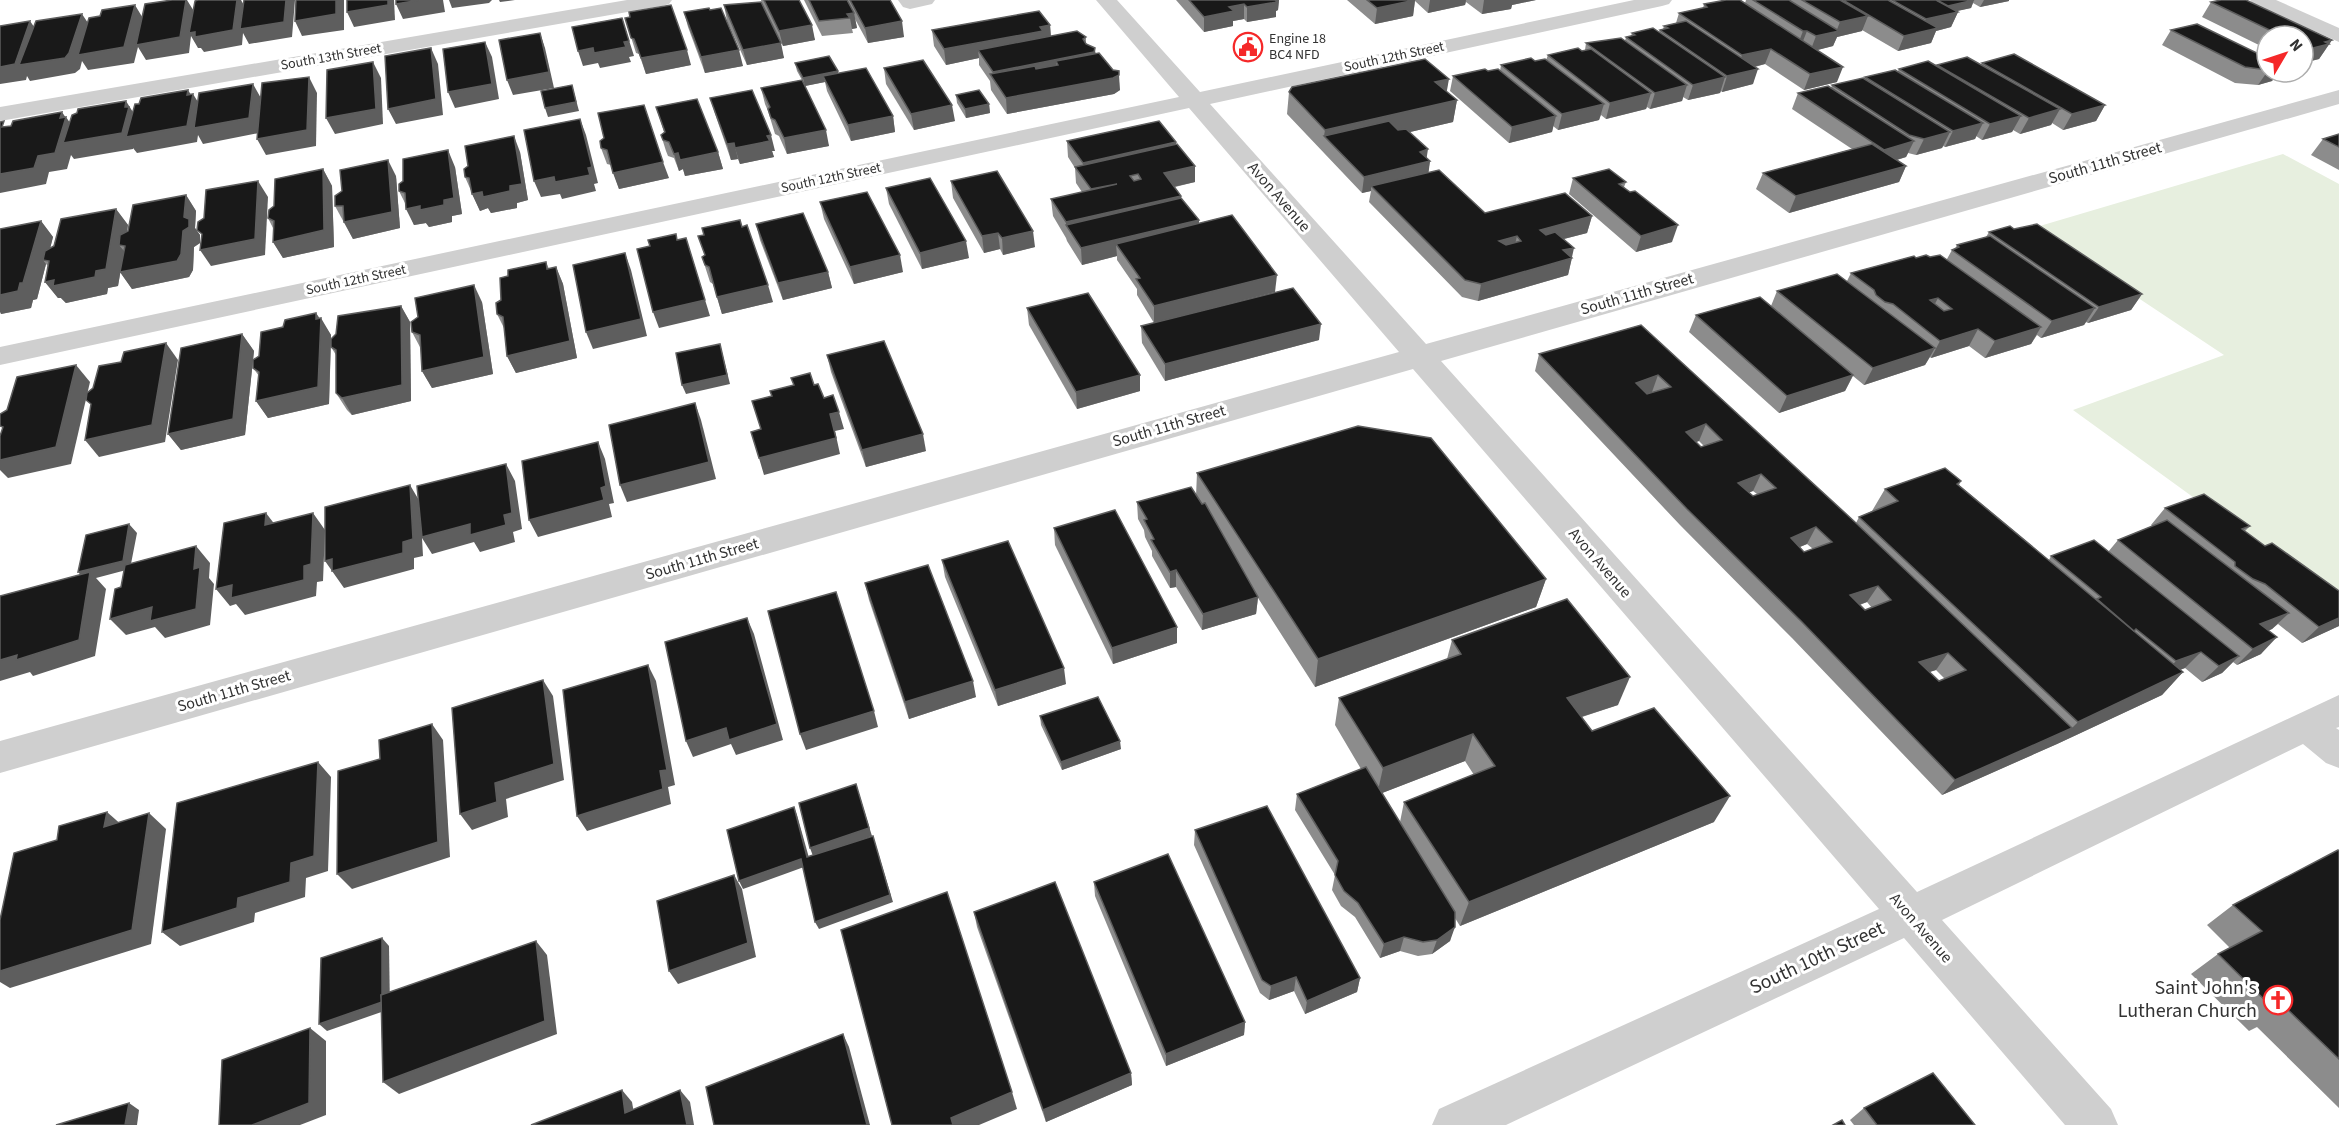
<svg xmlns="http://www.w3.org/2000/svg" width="2339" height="1125" font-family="'Source Sans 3',sans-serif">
<rect width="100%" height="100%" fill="#fff"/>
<polygon fill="#e7efdf" points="2283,154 2339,184 2339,603 2073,410 2224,355 2033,228"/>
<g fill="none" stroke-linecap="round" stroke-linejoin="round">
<g fill="#cfcfcf" fill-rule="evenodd">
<polygon points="627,0 672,0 669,4 662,6 0,121 0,107"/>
<polygon points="898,0 935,0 932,4 910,9 903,7"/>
<polygon points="1096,0 1117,0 1200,92 1634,0 1672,0 1669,4 1662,6 1210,104 1426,344 2339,90 2339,104 1441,361 1917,892 2339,695 2339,727 2336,728 2339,730 2339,768 2326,763 2303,744 1942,920 2111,1109 2118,1125 2065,1125 1904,938 1506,1125 1432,1125 1439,1109 1879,909 1413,369 0,773 0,741 1399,352 1189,108 0,365 0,347 1179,97"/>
<polygon points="2250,0 2276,0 2339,28 2339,42 2253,4"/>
</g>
</g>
<g fill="#8c8c8c" fill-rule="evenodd">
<polygon points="761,0 799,0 815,40 783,46 770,21 784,58 747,65 727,21 724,5 762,4"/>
<polygon points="804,0 890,0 904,37 868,43 855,19 857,28 852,29 853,33 822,36"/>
<polygon points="1176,0 1279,0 1278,10 1276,11 1276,17 1247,22 1244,19 1233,21 1233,26 1204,32"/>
<polygon points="1347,0 1536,0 1512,5 1511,9 1482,14 1466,2 1465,5 1428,13 1415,1 1413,16 1375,24"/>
<polygon points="1746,0 2009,0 2009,1 1980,7 1973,3 1971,8 1956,11 1958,12 1951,27 1936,31 1931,43 1898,51 1862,30 1862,31 1837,37 1833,46 1817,50 1837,82 1804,90 1765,64 1755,67 1753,84 1722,92 1721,91 1720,93 1688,100 1683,97 1682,101 1650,109 1647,107 1646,109 1606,119 1601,115 1599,120 1558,130 1553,126 1552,132 1509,143 1450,91 1453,76 1488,71 1500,71 1501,65 1546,60 1548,55 1585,50 1586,43 1625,41 1626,37 1631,36 1632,33 1659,32 1660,30 1663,29 1664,26 1676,23 1679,13 1703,8 1704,4 1745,3"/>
<polygon points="2211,2 2332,40 2319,59 2303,63 2303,36 2267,36 2267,49 2202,17"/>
<polygon points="710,10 743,66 705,73 688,27 684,12"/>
<polygon points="625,18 691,65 646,74 639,54 636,53"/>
<polygon points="1050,25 1051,36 1086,37 1086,43 1096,53 1120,90 1114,94 1007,114 991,90 990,81 979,65 979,58 946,65 934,46 932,30"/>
<polygon points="2171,30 2267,58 2267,72 2278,72 2272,81 2258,85 2235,83 2162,45"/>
<polygon points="795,63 838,73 893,116 895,132 851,141 827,91 825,82 805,86 829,146 787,154 779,136 775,134 768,111 765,104 761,88 802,80 797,71"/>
<polygon points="1982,63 2105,105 2096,121 2063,130 2052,123 2051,125 2020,134 2013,130 2012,132 1982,140 1976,136 1975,139 1945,147 1943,146 1942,148 1916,155 1908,153 1906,157 1897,160 1906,166 1899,182 1789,213 1756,189 1763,173 1852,149 1792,109 1798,93 1831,88 1832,85 1864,79 1865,77 1898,71 1899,69 1936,66 1937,65 1981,65"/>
<polygon points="884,68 955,121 914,130 886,84"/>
<polygon points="1289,92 1446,92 1457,100 1453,122 1410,132 1427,158 1430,161 1428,172 1485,213 1592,216 1587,233 1564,239 1572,258 1568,275 1478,301 1462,297 1369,202 1371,191 1362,193 1287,114"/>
<polygon points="956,95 989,104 990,113 966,118 957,103"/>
<polygon points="710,98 775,151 772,151 774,157 740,164 738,159 731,160 715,114"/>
<polygon points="656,107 718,152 723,169 685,176 683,169 679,171 674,158 668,156 666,151 661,135 664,132"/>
<polygon points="2339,134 2339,170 2311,155 2323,139"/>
<polygon points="604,138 669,178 619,189 611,165 607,164 601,148"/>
<polygon points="1067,141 1176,144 1195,182 1175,187 1181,196 1181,198 1199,220 1199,224 1275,292 1154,323 1137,295 1137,289 1117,260 1117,256 1082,265 1067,241 1066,238 1053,216 1051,199 1082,192 1076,183 1075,168 1068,157"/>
<polygon points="520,152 528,200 517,203 517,208 491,213 488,208 480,211 465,177"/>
<polygon points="455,167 462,214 452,216 452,222 429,227 426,223 414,225 405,203 399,191"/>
<polygon points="323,169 332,186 334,247 283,258 273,242 273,228 268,218 274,206"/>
<polygon points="396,176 400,228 353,239 335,206"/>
<polygon points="1573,178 1626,182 1624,187 1672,242 1636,252 1569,194"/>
<polygon points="951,181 1035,247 1003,255 1000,249 984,253 953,198"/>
<polygon points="886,188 969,258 922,269 889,204"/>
<polygon points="186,195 196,211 195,228 200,235 200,243 194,247 193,270 189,277 132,289 120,272 124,251 118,286 108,288 107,294 66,303 61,298 58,298 45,282 48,266 46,264 37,299 33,300 31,308 1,314 41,221 53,237 50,248 116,209 128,225 127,232"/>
<polygon points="820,202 903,272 854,284 824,219"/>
<polygon points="756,224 828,272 832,288 783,300 760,240"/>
<polygon points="2014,229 2142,294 2131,310 2088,323 2086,322 2084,325 2041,338 2037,335 2031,344 1985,358 1969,346 1931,358 1930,357 1925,365 1864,385 1853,376 1845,391 1779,413 1689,332 1696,315 1771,306 1777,291 1847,281 1851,273 1916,258 1930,257 1947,259 1952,250 1955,249 1957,245 1986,237 1989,232"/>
<polygon points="702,257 773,302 722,314 713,284 710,282"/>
<polygon points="546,262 549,269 556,267 563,284 577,358 516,373 507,356 505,330 497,314 508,276"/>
<polygon points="482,302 493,374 432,388 422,371 421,349 412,332"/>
<polygon points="401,306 410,322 411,401 352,415 347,410 336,393 336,355 331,347 331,342 329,404 268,418 256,401 259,376 253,368 253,360 245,435 181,450 168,434 242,334 254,351 253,360 259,356 283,327 316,313 331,335 331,339"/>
<polygon points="1027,308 1140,391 1077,409 1029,325"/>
<path d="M1641,325L1856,523L1859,517L1872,511L1885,489L1961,481L1959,485L2049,560L2051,556L2108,552L2118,540L2152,526L2151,525L2165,508L2250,526L2245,531L2339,626L2302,643L2278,624L2272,629L2268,631L2261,654L2237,665L2233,662L2222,673L2202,682L2185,668L2180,670L2183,672L2162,695L2057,744L1942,795L1792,638L1680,525L1535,371L1539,354ZM1699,441L1704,446L1701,447L1696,442ZM1753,491L1757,494L1753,496L1749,492ZM1807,544L1813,549L1804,552L1800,547ZM1867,602L1872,608L1865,610L1860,605ZM1936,670L1945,679L1939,681L1929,672Z"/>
<polygon points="1141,326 1319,340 1165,381 1142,343"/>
<polygon points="827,355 926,451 866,467 831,372"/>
<polygon points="1197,473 1546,579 1536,607 1315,687 1258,598 1256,614 1202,630 1176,587 1170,588 1152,556 1152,551 1145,537 1144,530 1138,519 1137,502 1196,496"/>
<polygon points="1054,528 1177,643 1113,664 1055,545"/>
<polygon points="942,560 1066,684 998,706 945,577"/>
<polygon points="865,583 976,697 909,719 869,600"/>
<path d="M1452,640L1618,705L1582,717L1592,731L1714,822L1460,926L1455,918L1450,941L1432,954L1418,956L1400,951L1380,958L1355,917L1341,906L1332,890L1335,875L1295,810L1297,794L1361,769L1335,725L1339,698L1447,659ZM1465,761L1474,775L1404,802L1400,822L1382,793Z"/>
<polygon points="1040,716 1121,749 1062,770 1041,725"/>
<polygon points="1195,830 1360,978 1357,992 1305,1014 1294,991 1269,1000 1260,993 1194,845"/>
<polygon points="2339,851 2339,1108 2257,1027 2249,1031 2191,974 2218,954 2230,948 2207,925 2233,905"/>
<polygon points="1094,882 1245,1022 1244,1035 1166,1066 1095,896"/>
<polygon points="974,912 1131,1073 1132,1085 1046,1122 977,927"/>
<polygon points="1864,1108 1975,1125 1854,1125 1850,1120"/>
</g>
<g fill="#5e5e5e">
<polygon points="186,0 187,0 195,13 237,0 241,0 246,9 286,0 295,0 292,37 249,44 243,33 242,45 204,52 201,48 198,48 191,36 189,53 146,60 138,47 134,63 88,70 82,61 80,69 75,73 30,81 27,76 26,80 0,84 0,67 30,21 41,37 82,14 92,29 135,5 144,20"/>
<polygon points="336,0 344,0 344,30 302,36 295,21"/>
<polygon points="388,0 394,0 395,20 354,27 347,12"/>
<polygon points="420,0 443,0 445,12 403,19 396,4"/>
<polygon points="449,0 492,0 489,3 452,8"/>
<polygon points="499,0 515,0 500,2"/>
<polygon points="1271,0 1279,0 1278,10 1276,11 1276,17 1247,22 1247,7"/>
<polygon points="1415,0 1413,16 1375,24 1377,8"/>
<polygon points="1430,0 1466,0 1465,5 1428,13"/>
<polygon points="1484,0 1536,0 1512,5 1511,9 1482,14"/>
<polygon points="1974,0 1971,8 1944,14 1948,6"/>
<polygon points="1984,0 2009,0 2009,1 1980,7"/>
<polygon points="1244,4 1244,19 1233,21 1233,26 1204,32 1204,17 1229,7"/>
<polygon points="1958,12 1951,27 1936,31 1931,43 1898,51 1904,36 1921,32 1926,19"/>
<polygon points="854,13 857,28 852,29 850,18 847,14"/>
<polygon points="1868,16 1862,31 1837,37 1833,46 1810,52 1816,36 1836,32 1840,22"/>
<polygon points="622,18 634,56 629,57 631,62 600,68 598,63 583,66 578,51 624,42"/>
<polygon points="902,21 904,37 868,43 865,28"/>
<polygon points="812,25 815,40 783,46 779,31"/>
<polygon points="1050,25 1051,40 978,50 979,58 946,65 944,49"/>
<polygon points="1803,31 1807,31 1801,46 1797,47"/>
<polygon points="540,33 545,48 554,88 513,95 507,80"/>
<polygon points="2332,40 2319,59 2303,63 2303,57 2309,49 2325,42"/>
<polygon points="485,42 492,57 499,99 455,108 448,92"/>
<polygon points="781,43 784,58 747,65 743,50"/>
<polygon points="431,48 438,64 443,115 396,124 388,109"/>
<polygon points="1095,48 1096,64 1058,65 1056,61 1057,75 994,81 993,72"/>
<polygon points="1771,49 1765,64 1737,71 1742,55"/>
<polygon points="687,50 691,65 646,74 641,58"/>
<polygon points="739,50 743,66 705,73 701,57"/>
<polygon points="373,62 381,78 383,124 335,134 326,118"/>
<polygon points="1843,67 1837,82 1804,90 1810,74"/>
<polygon points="1758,69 1753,84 1722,92 1727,76"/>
<polygon points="838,71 839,80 823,76 825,82 805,86 803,78"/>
<polygon points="2267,72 2278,72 2272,81 2258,85"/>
<polygon points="1119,75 1120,90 1114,94 1007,114 1006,98"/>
<polygon points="309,77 317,93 316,146 266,155 257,139"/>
<polygon points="1725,77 1720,93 1688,100 1693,85"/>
<polygon points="1449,79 1445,101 1435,82"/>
<polygon points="253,84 262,100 259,133 203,144 198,135 197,142 137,153 133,148 133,149 74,159 71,155 67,169 49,172 46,184 0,193 0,174 38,156 60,118 62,112 66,118 66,117 77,133 125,107 126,101 136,117 187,95 188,90 193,98 193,94 203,110"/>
<polygon points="572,85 579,111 548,117 545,108"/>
<polygon points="1687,85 1682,101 1650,109 1655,93"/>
<polygon points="1651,93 1646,109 1606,119 1610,103"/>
<polygon points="1457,100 1453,122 1337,149 1324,136 1325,130"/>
<polygon points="989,104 990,113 966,118 965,109"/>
<polygon points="1604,104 1599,120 1558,130 1562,114"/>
<polygon points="952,105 955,121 914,130 911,114"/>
<polygon points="2105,105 2096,121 2063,130 2072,114"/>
<polygon points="2060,109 2051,125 2020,134 2029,118"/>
<polygon points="893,116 895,132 851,141 848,125"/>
<polygon points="1556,116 1552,132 1509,143 1512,127"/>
<polygon points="2021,116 2012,132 1982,140 1990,124"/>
<polygon points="580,119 586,135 598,183 594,184 596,191 562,199 560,194 541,197 534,181 588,168"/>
<polygon points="1983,123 1975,139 1945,147 1953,131"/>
<polygon points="826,130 829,146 787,154 784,138"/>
<polygon points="1950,132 1942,148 1916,155 1924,139"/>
<polygon points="771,135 775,151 772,151 774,157 740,164 735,148"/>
<polygon points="514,136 520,152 528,200 517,203 517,208 491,213 488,208 480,211 472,194 510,186"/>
<polygon points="1914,141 1906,157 1876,166 1884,150"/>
<polygon points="1176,142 1176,158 1083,179 1083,163"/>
<polygon points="734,143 738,159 731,160 727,144"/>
<polygon points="1428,149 1426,162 1430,161 1428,177 1371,186 1371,191 1362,193 1364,177 1420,152"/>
<polygon points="448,150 455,167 462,214 452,216 452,222 429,227 426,223 414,225 406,209 444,200"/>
<polygon points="718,152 723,169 685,176 683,169 679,171 674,154 678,153"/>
<polygon points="388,160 396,176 400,228 353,239 344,222"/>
<polygon points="663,162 669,178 619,189 613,173"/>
<polygon points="1195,166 1195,182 1164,189 1164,173"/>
<polygon points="1906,166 1899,182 1789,213 1796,196"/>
<polygon points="323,169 332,186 334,247 283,258 273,242"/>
<polygon points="258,181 268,197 265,255 211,266 200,250"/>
<polygon points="186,195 196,211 195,228 200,235 200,243 194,247 193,270 189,277 132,289 120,272 184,217"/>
<polygon points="1181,196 1181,212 1066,226 1066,222"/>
<polygon points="116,209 128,225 124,246 119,245 124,251 118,286 108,288 107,294 66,303 61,298 58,298 45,282 96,271"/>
<polygon points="1592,216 1587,233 1536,246 1540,230"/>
<polygon points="1199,220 1198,237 1116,244 1117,256 1082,265 1081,248"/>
<polygon points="41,221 53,237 47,261 43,260 46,264 37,299 33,300 31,308 1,314 0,312 0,295 20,283"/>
<polygon points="1678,225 1672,242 1636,252 1641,236"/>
<polygon points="1033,231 1035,247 1003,255 1002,238"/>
<polygon points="998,233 1000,249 984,253 982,236"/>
<polygon points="1517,236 1513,253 1499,241"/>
<polygon points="966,241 969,258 922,269 920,253"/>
<polygon points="1574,248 1568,275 1478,301 1481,284 1563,250"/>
<polygon points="625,253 631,270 647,336 593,349 586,332"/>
<polygon points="691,254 710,316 659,328 653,312"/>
<polygon points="900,255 903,272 854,284 850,267"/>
<polygon points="556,267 563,284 577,358 516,373 507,356"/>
<polygon points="828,272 832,288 783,300 778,283"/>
<polygon points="1277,275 1275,292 1154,323 1154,306"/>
<polygon points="474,285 482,302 493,374 432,388 422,371"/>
<polygon points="768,285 773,302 722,314 717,297"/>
<polygon points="2142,294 2131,310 2088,323 2099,307"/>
<polygon points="1938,298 1929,315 1930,300"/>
<polygon points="401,306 410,322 411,401 352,415 342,398"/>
<polygon points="2095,308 2084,325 2041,338 2052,321"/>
<polygon points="316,313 321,321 321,318 331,335 329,404 268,418 256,401 316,319"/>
<polygon points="1321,324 1319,340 1165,381 1165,364"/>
<polygon points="2041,327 2031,344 1985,358 1995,341"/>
<polygon points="1978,329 1969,346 1931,358 1940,341"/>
<polygon points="242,334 254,351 245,435 181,450 168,434"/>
<polygon points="166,343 178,360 165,442 99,457 85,440"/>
<polygon points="720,344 730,384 686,394 682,385"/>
<polygon points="1935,348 1925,365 1864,385 1873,368"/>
<polygon points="76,365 90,382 71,464 8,478 0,470 0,460"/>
<polygon points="1140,375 1140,391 1077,409 1076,392"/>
<polygon points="1658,375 1652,392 1630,400 1636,383"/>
<polygon points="1853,375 1845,391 1779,413 1787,396"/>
<polygon points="695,403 701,420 716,479 627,502 620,485"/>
<polygon points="839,412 844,429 835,431 840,454 764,475 759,458 830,414"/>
<polygon points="1706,424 1699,441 1679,448 1686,432"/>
<polygon points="923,434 926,451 866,467 862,450"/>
<polygon points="598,442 605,459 614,503 609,504 612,517 538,537 529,520 601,488"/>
<polygon points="506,464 515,481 522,529 513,532 515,542 480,552 474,542 432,554 422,538 423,556 414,558 414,569 344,588 325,561 403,542 410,485 420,502 504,515"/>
<polygon points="1761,474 1753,491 1731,500 1738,483"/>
<polygon points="266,513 279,530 265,525"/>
<polygon points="313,513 325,530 323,581 317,582 316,596 245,615 236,604 230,606 216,589 304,566"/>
<polygon points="129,524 137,533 130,569 96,578 106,589 95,656 33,676 30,672 0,681 0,660 86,581 78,572"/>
<polygon points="1816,527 1807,544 1782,554 1791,538"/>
<polygon points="196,546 210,563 209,578 214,584 210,625 165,638 155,627 126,635 110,619 194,569"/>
<polygon points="1176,570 1176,587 1170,588 1170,572"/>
<polygon points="1546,579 1536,607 1315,687 1318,659"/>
<polygon points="1878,586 1867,602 1840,611 1850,595"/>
<polygon points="1258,597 1256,614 1202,630 1203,614"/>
<polygon points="2289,613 2272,629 2244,641 2260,624"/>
<polygon points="747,618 754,634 783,740 736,755 731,744 693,757 686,741"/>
<polygon points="2339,618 2339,626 2302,643 2319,627"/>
<polygon points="1177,627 1177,643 1113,664 1112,648"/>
<polygon points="2277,637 2261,654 2237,665 2253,649"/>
<polygon points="2201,652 2185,668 2161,677 2176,661"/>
<polygon points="1948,653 1936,670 1908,679 1919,662"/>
<polygon points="2239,656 2222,673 2202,682 2219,666"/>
<polygon points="648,665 656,681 675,785 668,787 671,804 587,831 577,816 660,771"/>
<polygon points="1064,668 1066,684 998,706 995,690"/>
<polygon points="2183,672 2162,695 2057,744 1942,795 1955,780 2072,728 2078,722"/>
<polygon points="1630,677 1618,705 1556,725 1567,698"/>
<polygon points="543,680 553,696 564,780 506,799 508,817 472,830 460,814 495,783"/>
<polygon points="973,681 976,697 909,719 905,702"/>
<polygon points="874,711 878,727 806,750 800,734"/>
<polygon points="432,724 443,740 450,857 352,889 337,874"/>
<polygon points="1473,734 1465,761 1377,795 1383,768"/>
<polygon points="1120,741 1121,749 1062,770 1061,762"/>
<polygon points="318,762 331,777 328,871 306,878 305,897 255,913 254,922 180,946 162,932 238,898 291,863"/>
<polygon points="856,784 872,836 813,856 810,848"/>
<polygon points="1730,796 1714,822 1460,926 1469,902"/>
<polygon points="794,807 797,815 811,865 807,857"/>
<polygon points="107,812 124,827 104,827"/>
<polygon points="149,813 166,829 151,944 10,988 0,982 0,971"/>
<polygon points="873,836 893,902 819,929 815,922"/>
<polygon points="801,859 804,867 743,889 739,881"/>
<polygon points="734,875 742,889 756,957 678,984 669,971"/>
<polygon points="1455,927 1450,941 1432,954 1437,940"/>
<polygon points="1404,937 1400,951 1380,958 1384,944"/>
<polygon points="382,938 389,946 390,1009 327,1031 319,1024"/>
<polygon points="536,941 547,955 557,1034 399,1094 383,1082"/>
<polygon points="1296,977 1294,991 1269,1000 1271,986"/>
<polygon points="1360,978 1357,992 1305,1014 1307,1001"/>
<polygon points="1245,1022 1244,1035 1166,1066 1166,1054"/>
<polygon points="310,1028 326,1041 326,1115 300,1125 252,1125"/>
<polygon points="843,1034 849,1047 870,1125 867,1125"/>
<polygon points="1131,1073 1132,1085 1046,1122 1043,1110"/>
<polygon points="622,1090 632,1102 636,1125 625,1113"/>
<polygon points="680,1090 690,1102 694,1125 687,1125"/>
<polygon points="1012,1092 1017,1109 979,1125 953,1125 951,1118"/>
<polygon points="129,1103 139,1110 137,1125 125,1125"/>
</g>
<g fill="#191919" stroke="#5e5e5e" stroke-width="1.5" fill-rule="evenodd">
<polygon points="172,0 186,0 180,37 136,45 145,4"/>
<polygon points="198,0 237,0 233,30 195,37 195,32 189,33 195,1"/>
<polygon points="244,0 286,0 284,22 240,29"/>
<polygon points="296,0 336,0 336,14 295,21"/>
<polygon points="347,0 388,0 388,5 347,12"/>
<polygon points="396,0 420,0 396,4"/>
<polygon points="764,0 799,0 812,25 779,31"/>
<polygon points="809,0 847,0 854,13 847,14 850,18 819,21"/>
<polygon points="850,0 890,0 902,21 865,28"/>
<polygon points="1189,0 1275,0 1277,2 1247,7 1244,4 1229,7 1234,11 1204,17"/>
<polygon points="1367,0 1415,0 1377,8"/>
<polygon points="1726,0 1740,0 1843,67 1810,74 1771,49 1742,55 1679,13 1707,7 1704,4"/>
<polygon points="1753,0 1789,0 1839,31 1816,36 1807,31 1803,31"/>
<polygon points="1802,0 1840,0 1868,16 1840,22"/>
<polygon points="1843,0 1888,0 1938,28 1904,36"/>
<polygon points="1892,0 1936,0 1958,12 1926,19"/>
<polygon points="1937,0 1974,0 1948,6"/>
<polygon points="2221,0 2246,0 2332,40 2325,42 2329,44 2309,49 2303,46 2303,36 2282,36 2211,2"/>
<polygon points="761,2 781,43 743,50 724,5"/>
<polygon points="135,5 124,47 78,55 89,18 100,16 102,10"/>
<polygon points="671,5 687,50 641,58 634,39 631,38 625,18 630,17 629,12"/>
<polygon points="709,8 710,10 721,8 739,50 701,57 684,12"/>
<polygon points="1039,11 1050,25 1040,27 1043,31 944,49 932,30"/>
<polygon points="82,14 69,53 65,58 19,65 36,21"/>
<polygon points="622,18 629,41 624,42 626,47 594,53 593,48 578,51 572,27"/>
<polygon points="30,21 15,64 0,67 0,26"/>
<polygon points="1686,21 1758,69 1727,76 1660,30 1668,28 1664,26"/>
<polygon points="2197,24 2267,58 2267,70 2245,67 2171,30"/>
<polygon points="1653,28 1725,77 1693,85 1626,37 1635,35 1632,33"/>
<polygon points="1077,31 1086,37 1083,39 1086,44 1095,48 1094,52 993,72 978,50"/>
<polygon points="540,33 549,72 507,80 499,40"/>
<polygon points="1621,38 1687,85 1655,93 1586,43"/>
<polygon points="485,42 492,84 448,92 443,49"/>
<polygon points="431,48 436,99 388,109 385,56"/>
<polygon points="1578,48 1582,51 1591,49 1651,93 1610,103 1548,55"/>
<polygon points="1099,53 1113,70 1119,71 1119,75 1113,78 1006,98 990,74 1035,66 1036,69 1058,65 1056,61"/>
<polygon points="2014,54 2105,105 2072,114 1982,63"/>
<polygon points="829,56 838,71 803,78 795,63"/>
<polygon points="1967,57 2060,109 2029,118 1937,65"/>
<polygon points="1531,58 1535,61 1545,59 1604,104 1562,114 1501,65"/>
<polygon points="1425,59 1449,79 1435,82 1457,100 1325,130 1289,92 1292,87"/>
<polygon points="923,60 952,105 911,114 884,68"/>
<polygon points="1928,61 2021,116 1990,124 1899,69"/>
<polygon points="373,62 376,109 326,118 327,70"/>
<polygon points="866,68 893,116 848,125 823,76"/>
<polygon points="1485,69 1488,71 1498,69 1556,116 1512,127 1453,76"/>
<polygon points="1895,70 1983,123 1953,131 1865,77"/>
<polygon points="309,77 307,130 257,139 262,83"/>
<polygon points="1863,78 1950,132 1924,139 1909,135 1832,85"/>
<polygon points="802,80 826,130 784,138 775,120 771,118 768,109 770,107 761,88"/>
<polygon points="253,84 249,118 194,128 199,93"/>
<polygon points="572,85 576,102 545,108 541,91"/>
<polygon points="1828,86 1914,141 1884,150 1798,93"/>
<polygon points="188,90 187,95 193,94 187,126 126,137 135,104 139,104 141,98"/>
<polygon points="752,90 771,135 767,136 770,141 735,148 734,143 727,144 710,98"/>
<polygon points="979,90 989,104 965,109 956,95"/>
<polygon points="697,99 718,152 680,160 678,153 674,154 669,142 663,140 661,135 665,132 656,107"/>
<polygon points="126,101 125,107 129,107 122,133 63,143 72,115 77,113 78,109"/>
<polygon points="644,105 663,162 613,173 607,150 601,148 600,141 604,138 598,113"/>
<polygon points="62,112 60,118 66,117 55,153 38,156 34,168 0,174 0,122 4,121 2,127 11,126 13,121"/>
<polygon points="580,119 592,167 588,168 590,175 555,182 554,177 534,181 524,130"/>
<polygon points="1159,121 1176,142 1083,163 1067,141"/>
<polygon points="1389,121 1398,130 1406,129 1428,149 1420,152 1430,161 1364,177 1324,136"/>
<polygon points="2339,134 2339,147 2323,139"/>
<polygon points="514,136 522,184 510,186 510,191 483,197 482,192 472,194 469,178 465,177 464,169 468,166 465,146"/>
<path d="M1177,144L1195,166L1164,173L1181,196L1066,222L1051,199L1117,184L1091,189L1075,167ZM1138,174L1141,179L1134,181L1130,176Z"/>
<polygon points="1872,144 1906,166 1796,196 1763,173"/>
<polygon points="448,150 454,198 444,200 444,205 420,210 420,206 406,209 405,193 399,191 399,184 403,181 403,159"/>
<polygon points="388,160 392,212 344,222 343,206 335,206 335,196 342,191 340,170"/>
<polygon points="323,169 324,230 273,242 274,221 268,218 269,210 274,206 275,179"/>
<polygon points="1609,169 1626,182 1619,184 1630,192 1635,191 1678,225 1641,236 1573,178"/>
<path d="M1439,170L1485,213L1565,193L1592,216L1540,230L1546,235L1555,232L1574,248L1563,250L1572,258L1481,284L1465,280L1371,186ZM1517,236L1521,241L1506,245L1499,241Z"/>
<polygon points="997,171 1033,231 1002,238 998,233 982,236 951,181"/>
<polygon points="930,178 966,241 920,253 886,188"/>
<polygon points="258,181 255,239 200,250 202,234 197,230 198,222 204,218 206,190"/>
<polygon points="867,192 900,255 850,267 820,202"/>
<polygon points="186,195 184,217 189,219 189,227 183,231 181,254 177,261 120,272 125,246 119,245 120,235 128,231 133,205"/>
<polygon points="1181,198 1199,220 1081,248 1066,225"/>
<polygon points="116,209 106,269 96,271 95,277 53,286 54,280 45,282 49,261 43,260 45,251 54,246 61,219"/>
<polygon points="803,213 828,272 778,283 756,224"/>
<polygon points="1232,215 1277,275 1154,306 1136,279 1140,278 1116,244"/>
<polygon points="740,220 742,227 747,225 768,285 717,297 709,267 705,265 702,257 705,255 698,236 704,235 702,228"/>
<polygon points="41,221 23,283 20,283 18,291 0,295 0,229"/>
<polygon points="2037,224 2142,294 2099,307 1989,232 2010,226 2014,229"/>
<polygon points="676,234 677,240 686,238 705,300 653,312 637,249 650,246 648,240"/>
<polygon points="1990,236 2095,308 2052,321 1952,250 1959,247 1957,245"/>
<polygon points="625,253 641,319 586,332 573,265"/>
<path d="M1926,255L1930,257L1940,255L2041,327L1995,341L1978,329L1940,341L1893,304L1885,302L1876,295L1874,290L1851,273L1914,256L1916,258ZM1938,298L1952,309L1944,311L1930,300Z"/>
<polygon points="546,262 547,269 556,267 570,341 507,356 503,317 497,314 496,303 501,300 500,278 508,276 508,270"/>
<polygon points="1837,274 1935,348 1873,368 1777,291"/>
<polygon points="474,285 484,357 422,371 420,335 412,332 411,322 418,317 415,298"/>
<polygon points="1293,288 1321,324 1165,364 1141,326"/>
<polygon points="1088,293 1140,375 1076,392 1027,308"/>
<polygon points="1760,297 1853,375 1787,396 1696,315"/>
<polygon points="401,306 402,385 342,398 336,393 336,350 331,347 331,339 336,334 338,316"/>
<polygon points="316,313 316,319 321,318 318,387 256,401 259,372 253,368 253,360 259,356 261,332 283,327 285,320"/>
<path d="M1641,325L1856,523L2072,728L1955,780L1802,622L1687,509L1539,354ZM1658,375L1671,387L1647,394L1636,383ZM1706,424L1722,440L1701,447L1686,432ZM1761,474L1776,488L1753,496L1738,483ZM1816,527L1832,542L1804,552L1791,538ZM1878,586L1891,600L1865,610L1850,595ZM1948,653L1966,670L1939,681L1919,662Z"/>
<polygon points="242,334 233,419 168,434 181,348"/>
<polygon points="884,341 923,434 862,450 827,355"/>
<polygon points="166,343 152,425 85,440 91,404 86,400 87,393 93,388 99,366 121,362 124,352"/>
<polygon points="720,344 727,375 682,385 676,353"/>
<polygon points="76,365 56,447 0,460 0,436 3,427 0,426 0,414 7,410 17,377"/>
<polygon points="810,373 814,385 818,384 824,398 833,395 839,412 830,414 836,438 759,458 751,432 761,429 752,401 772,396 770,391 794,385 791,378"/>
<polygon points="695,403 709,462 620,485 609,425"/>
<polygon points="1358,426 1431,438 1546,579 1318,659 1197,473"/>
<polygon points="598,442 606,486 601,488 604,500 529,520 522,461"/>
<polygon points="506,464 512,513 504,515 506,525 470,535 470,524 422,537 417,486"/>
<polygon points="1945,468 1961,481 1957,484 2183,672 2078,722 1859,517 1898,501 1885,489"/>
<polygon points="410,485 413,539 403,542 403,553 332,571 332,559 325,561 325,507"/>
<polygon points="1191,487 1202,504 1205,503 1258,597 1203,614 1176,570 1170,572 1151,540 1154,539 1144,520 1147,519 1137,502"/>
<polygon points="2204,494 2250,526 2242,529 2265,546 2272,543 2339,591 2339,618 2319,627 2265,584 2253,579 2235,566 2235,562 2165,508"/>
<polygon points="1115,510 1177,627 1112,648 1054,528"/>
<polygon points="266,513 265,525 313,513 311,564 304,566 304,580 231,598 232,585 216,589 224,523"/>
<polygon points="2167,520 2289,613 2260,624 2277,637 2253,649 2118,540"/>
<polygon points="129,524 123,561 78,572 86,535"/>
<polygon points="2094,540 2239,656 2219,666 2201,652 2176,661 2136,629 2134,631 2097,599 2101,597 2051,556"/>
<polygon points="1008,541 1064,668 995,690 942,560"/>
<polygon points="196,546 194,569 200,567 196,609 150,621 152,607 110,619 115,589 121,587 125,565"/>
<polygon points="928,565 973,681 905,702 865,583"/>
<polygon points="90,572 79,640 16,660 17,655 0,660 0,596"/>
<polygon points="836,592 874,711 800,734 768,611"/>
<polygon points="1567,599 1630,677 1567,698 1592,731 1654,708 1730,796 1469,902 1404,802 1495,766 1473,734 1383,768 1339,698 1461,654 1452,640"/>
<polygon points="747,618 777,724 729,740 726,728 686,741 665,642"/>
<polygon points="648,665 667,770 660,771 663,789 577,816 563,690"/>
<polygon points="543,680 554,764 495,783 497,802 460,814 452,708"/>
<polygon points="1098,697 1120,741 1061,762 1040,716"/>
<polygon points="432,724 438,842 337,874 338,771 380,759 379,740"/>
<polygon points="318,762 314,856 291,863 290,882 238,898 237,908 162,932 177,803"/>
<polygon points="1366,767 1455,912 1455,927 1437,940 1423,942 1404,937 1384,944 1358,903 1344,891 1335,875 1338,861 1297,794"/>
<polygon points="856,784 869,828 810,848 799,803"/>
<polygon points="1267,806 1360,978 1307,1001 1296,977 1271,986 1262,980 1195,830"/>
<polygon points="794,807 807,857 873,836 890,895 815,922 801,859 739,881 727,830"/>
<polygon points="107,812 104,827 149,813 132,930 0,971 0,920 14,853 57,840 59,826"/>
<polygon points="2338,850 2339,851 2339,1059 2286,1008 2278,1013 2218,954 2262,931 2233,905"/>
<polygon points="1168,854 1245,1022 1166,1054 1094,882"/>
<polygon points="734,875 748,943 669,971 657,901"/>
<polygon points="1055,882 1131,1073 1043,1110 974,912"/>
<polygon points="947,892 1012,1092 951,1118 953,1125 892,1125 841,930"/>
<polygon points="382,938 382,994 381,995 382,1002 319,1024 321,958"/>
<polygon points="536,941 545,1021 383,1082 381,995"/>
<polygon points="310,1028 309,1103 252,1125 219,1125 222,1060"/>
<polygon points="843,1034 867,1125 714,1125 706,1087"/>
<polygon points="1933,1073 1975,1125 1877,1125 1864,1108"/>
<polygon points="622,1090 625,1113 680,1090 687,1125 531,1125"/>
<polygon points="129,1103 125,1125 56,1125"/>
<polygon points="1842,1120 1845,1125 1833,1125"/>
</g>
<defs>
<g id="civic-ring" transform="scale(1.5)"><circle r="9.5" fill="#fff" stroke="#f52829" stroke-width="1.5"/><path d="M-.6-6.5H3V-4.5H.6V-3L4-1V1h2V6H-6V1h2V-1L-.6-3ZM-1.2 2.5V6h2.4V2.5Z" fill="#f52829"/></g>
<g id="church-ring" transform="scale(1.5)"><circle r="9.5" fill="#fff" stroke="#f52829" stroke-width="1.5"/><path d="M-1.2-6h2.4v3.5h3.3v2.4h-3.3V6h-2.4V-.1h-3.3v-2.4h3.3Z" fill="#f52829"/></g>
</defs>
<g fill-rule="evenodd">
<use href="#civic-ring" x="1248" y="47"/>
<use href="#church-ring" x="2278" y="1000"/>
</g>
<g text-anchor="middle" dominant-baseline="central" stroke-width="6" stroke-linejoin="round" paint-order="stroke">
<g font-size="14" fill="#323232" stroke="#fff" text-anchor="start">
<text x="1269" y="39">Engine 18<tspan x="1269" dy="16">BC4 NFD</tspan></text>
</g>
<g font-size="14" fill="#323232" stroke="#fff">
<text transform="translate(331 57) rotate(-10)">South 13th Street</text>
<text transform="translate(1394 57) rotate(-12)">South 12th Street</text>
<text transform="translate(831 178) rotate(-12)">South 12th Street</text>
<text transform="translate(356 280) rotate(-12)">South 12th Street</text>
</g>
<g font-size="16" fill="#323232" stroke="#fff">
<text transform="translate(2105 163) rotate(-16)">South 11th Street</text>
<text transform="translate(1279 197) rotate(49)">Avon Avenue</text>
<text transform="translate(1637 294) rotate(-16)">South 11th Street</text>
<text transform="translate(1169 426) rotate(-16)">South 11th Street</text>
<text transform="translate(702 559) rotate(-16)">South 11th Street</text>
<text transform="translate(1600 563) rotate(49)">Avon Avenue</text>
<text transform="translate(234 691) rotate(-16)">South 11th Street</text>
<text transform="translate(1921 928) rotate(49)">Avon Avenue</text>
</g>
<g font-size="20" fill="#323232" stroke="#fff">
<text transform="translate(1817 958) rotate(-25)">South 10th Street</text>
</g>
<g font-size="20" fill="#323232" stroke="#fff" text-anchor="end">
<text x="2257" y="988">Saint John's<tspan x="2257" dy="23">Lutheran Church</tspan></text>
</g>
</g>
<g transform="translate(2285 54) rotate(51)"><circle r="28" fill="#ffffff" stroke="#adadad" stroke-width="1.5"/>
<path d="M0-4.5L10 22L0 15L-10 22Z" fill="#f52829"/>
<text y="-9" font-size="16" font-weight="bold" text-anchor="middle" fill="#323232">N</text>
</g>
</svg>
